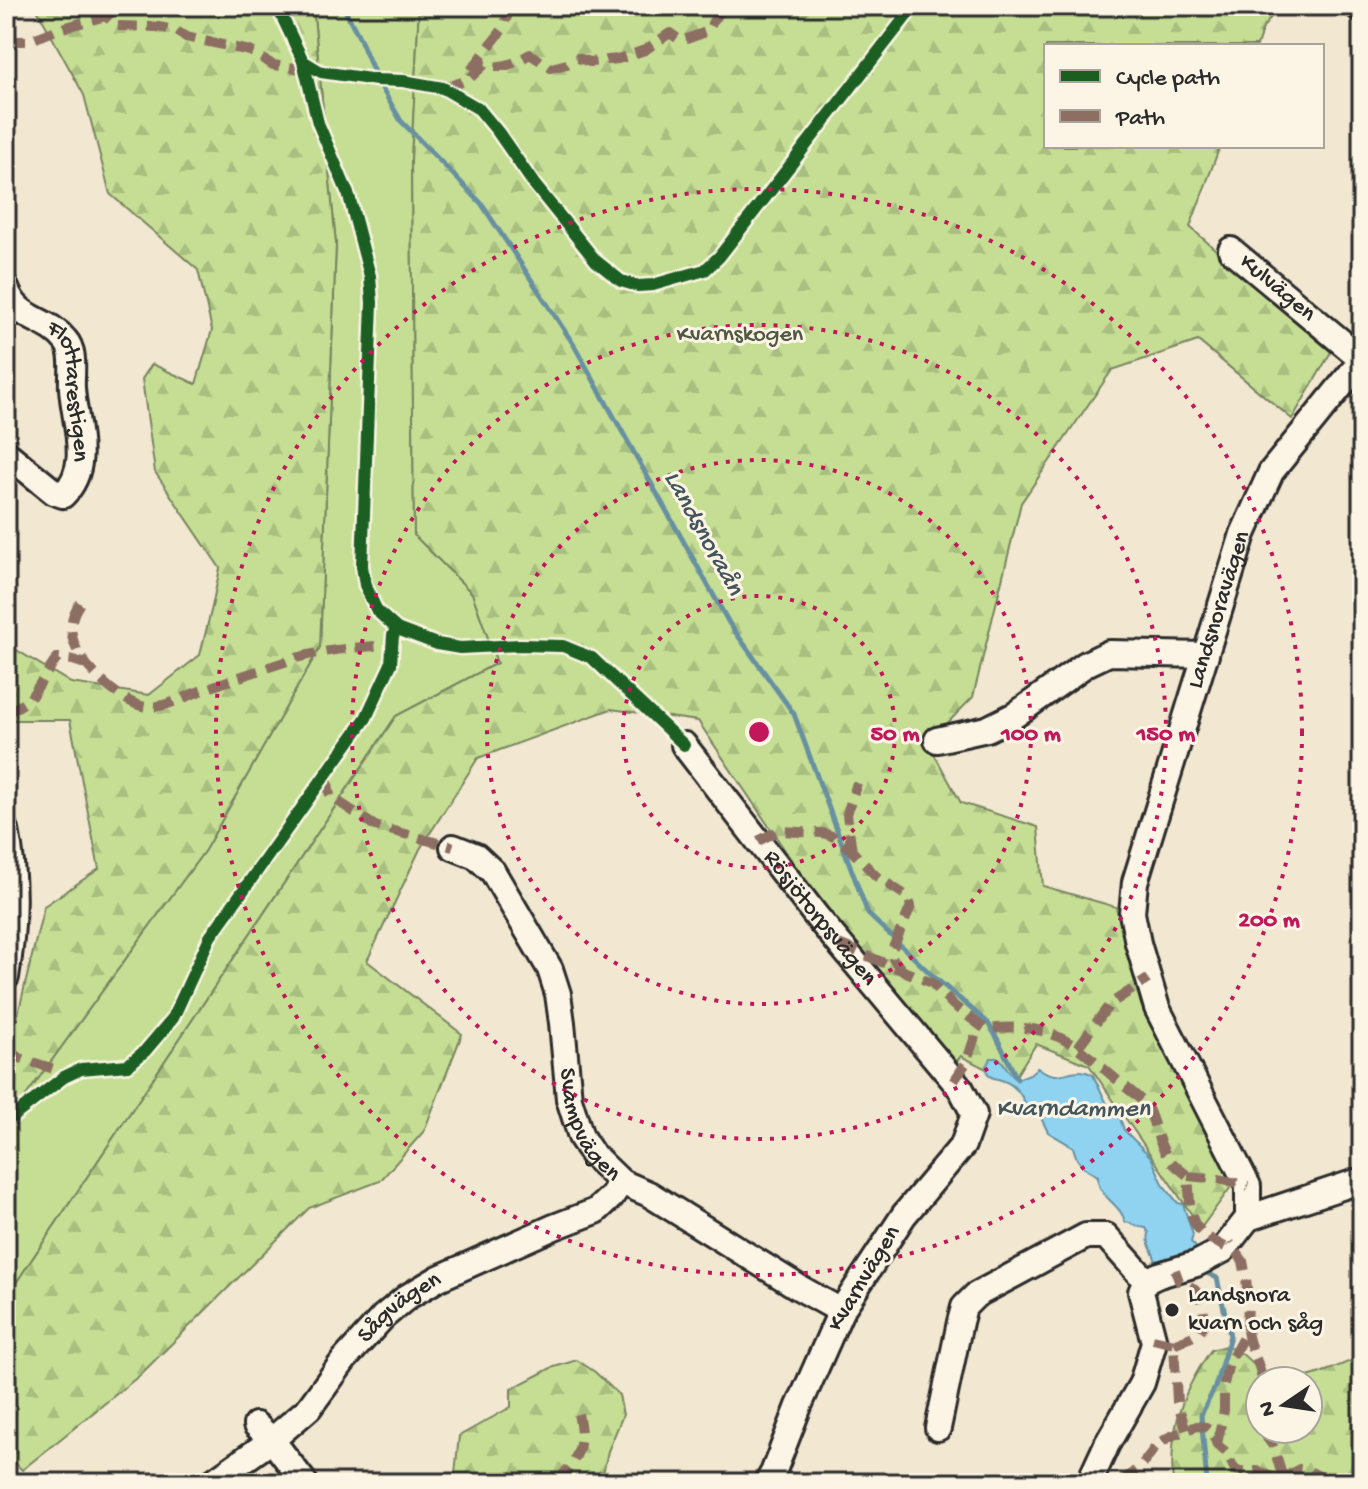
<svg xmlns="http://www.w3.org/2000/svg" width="1368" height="1489" font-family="'Gochi Hand',sans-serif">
<defs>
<pattern id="forest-firs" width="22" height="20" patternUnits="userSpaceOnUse" patternTransform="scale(2)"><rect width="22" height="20" fill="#c5de94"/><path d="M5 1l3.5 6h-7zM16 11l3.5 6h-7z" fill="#a9bf80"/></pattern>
</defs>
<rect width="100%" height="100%" fill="#f2e7d1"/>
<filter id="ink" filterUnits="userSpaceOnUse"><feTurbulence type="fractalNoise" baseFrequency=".0125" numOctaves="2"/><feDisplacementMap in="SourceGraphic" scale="16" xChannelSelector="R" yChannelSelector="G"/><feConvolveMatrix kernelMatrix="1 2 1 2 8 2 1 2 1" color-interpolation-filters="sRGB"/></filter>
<g filter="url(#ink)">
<polygon fill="#c5de94" stroke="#788460" stroke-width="2" points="313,6 419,6 411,160 414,535 472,593 497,663 396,716 6,1298 6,1123 205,850 320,647 336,244"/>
<g fill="url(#forest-firs)" stroke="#788460" stroke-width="2" fill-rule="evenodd">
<polygon points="35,6 313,6 336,244 320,647 205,850 6,1123 6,1047 12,1039 44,906 99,869 70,720 6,720 6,621 15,649 71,683 149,695 200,655 212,607 220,568 155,472 142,379 152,364 196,384 212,330 198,270 110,194 84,95"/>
<polygon points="419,6 1279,6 1263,28 1257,46 1046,46 1046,146 1220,146 1190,227 1331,352 1292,419 1198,341 1112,370 1021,503 973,697 928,743 961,803 1038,827 1043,886 1116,907 1141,1005 1233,1184 1201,1228 1089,1065 1036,1044 1012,1082 961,1056 952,1067 875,984 698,721 611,709 478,758 420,849 367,961 462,1034 424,1131 380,1181 309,1208 140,1375 22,1470 6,1454 6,1298 396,716 497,663 472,593 414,535 411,160"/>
<path d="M1225,1346C1229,1347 1234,1348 1237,1350C1249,1358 1258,1372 1272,1378C1294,1388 1341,1365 1362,1356V1483H1173C1169,1430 1181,1393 1211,1350ZM1260,1381H1308V1429H1260Z"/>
<polygon points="577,1360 595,1372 619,1395 623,1415 608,1451 601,1483 454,1483 459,1436 511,1407 511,1389 551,1368"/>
</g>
<path fill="#8fd3f0" stroke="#6790a1" stroke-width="2" d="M991,1058H999C1006,1064 1009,1076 1017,1079L1030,1074L1037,1068C1043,1071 1048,1074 1055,1075C1069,1075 1077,1066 1093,1075L1108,1106L1120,1118L1124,1130L1151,1157L1164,1186L1178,1203L1183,1204L1193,1235L1191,1242L1195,1246L1197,1252L1190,1256L1181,1255V1257L1156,1265C1156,1252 1146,1248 1149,1233L1146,1228C1135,1227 1134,1223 1125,1222C1121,1203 1096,1197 1098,1176C1083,1169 1077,1163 1073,1147L1048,1132L1041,1118L1028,1111C1024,1098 1017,1086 1004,1081C993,1076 988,1081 986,1066Z"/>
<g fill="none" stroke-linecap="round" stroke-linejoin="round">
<g stroke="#6790a1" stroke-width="5">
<polyline points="343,6 360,39 377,80 401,121 481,203 574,345 729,623 794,714 868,914 934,977 988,1023 997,1038 1017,1079"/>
<polyline points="1201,1270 1217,1278 1230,1336 1215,1387 1201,1415 1207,1483"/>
</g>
<g stroke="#2b2b2b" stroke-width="30">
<g id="minor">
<polyline points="1357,6 1362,10"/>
<path id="s1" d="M1231,250L1362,359"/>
<path id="s2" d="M6,288C18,322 45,316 65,340C76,352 71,373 72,388C74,423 93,466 63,495L54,492L6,453"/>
<polyline points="937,740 987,729 1015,715 1086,664 1109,653 1206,655"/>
<path id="s3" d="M684,745L817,917L961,1089L974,1114L963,1145L904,1215L841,1311L799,1406L773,1473L767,1483"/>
<path d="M6,830C16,878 14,929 6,977"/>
<path id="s4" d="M453,847L476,856L493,872L550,969L558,994L562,1023L569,1099L581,1137L592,1154L621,1182L649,1194L798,1287L841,1311"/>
<polyline points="1248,1218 1362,1180"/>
<polyline points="256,1425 272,1440 305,1483"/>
<polyline points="938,1428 960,1322 964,1307 976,1295 1086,1236 1106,1236 1146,1281"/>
<path id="s5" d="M211,1483L272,1440L309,1408L344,1360L383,1317L407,1297L439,1278L554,1227L596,1211L611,1197L621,1182"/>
<path id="s6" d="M1089,1483L1107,1444L1142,1383L1154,1342L1141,1292L1146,1281L1159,1275L1196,1264L1223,1250L1248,1218V1186L1157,1008L1138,943L1132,913L1135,882L1243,534L1271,472L1362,360"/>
</g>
</g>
<use href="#minor" stroke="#fcf5e5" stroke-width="24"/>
<g stroke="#8d6e63" stroke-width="10" stroke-dasharray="20 10" stroke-linecap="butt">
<polyline points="6,41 28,41 59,29 106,16 116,26 158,27 175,30 186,37 250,51 273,65 305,69"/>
<polyline points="471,70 502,30 511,6"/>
<path d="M443,88L468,80L485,64C504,70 514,63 530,54L551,68L567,64L578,58L590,62L618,59L645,50L670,33L681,41L709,31L713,21L721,11L736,10L743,6"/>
<path d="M80,603C68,620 69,635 79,654C90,673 128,709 151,707C169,706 186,696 203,690C232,679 261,670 290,660C323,649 359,648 393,644"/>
<polyline points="6,714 29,700 57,658 73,660 88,665"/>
<polyline points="327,776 330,796 375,826 453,847"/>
<polyline points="758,841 778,831 823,833 832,836 847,846 876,876 908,897 911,906 892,950 893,959 902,970"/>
<polyline points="852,852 847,814 857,783"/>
<path d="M839,944L932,983L953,1005L985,1029C1050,1022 1070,1039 1117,1080C1126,1088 1142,1098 1148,1109C1156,1126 1158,1145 1170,1160C1175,1166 1182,1171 1188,1176C1192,1217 1185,1227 1225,1247"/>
<polyline points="1078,1047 1110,1004 1148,979"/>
<polyline points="6,1050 20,1058 60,1071 64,1077"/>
<polyline points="954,1081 966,1063 979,1025"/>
<polyline points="1188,1176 1219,1179 1248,1186"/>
<path d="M1247,1330C1249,1350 1260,1360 1262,1381"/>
<polyline points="1153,1339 1174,1344 1177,1402 1186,1430"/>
<path d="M1174,1344C1181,1340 1192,1338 1198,1333C1209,1325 1203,1299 1196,1291C1191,1285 1185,1284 1179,1281L1175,1270"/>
<polyline points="1268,1429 1267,1438 1273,1446 1283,1478"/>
<polyline points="1217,1444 1224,1410 1224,1384 1229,1363 1247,1330 1248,1301 1246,1277 1243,1261 1230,1243"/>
<path d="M555,1483C577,1461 586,1446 578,1414"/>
<polyline points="1120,1483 1141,1466 1157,1445 1169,1437 1197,1426 1206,1427 1211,1430 1217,1445 1226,1452 1235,1470 1247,1472 1258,1471 1274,1478 1283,1478 1299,1469 1307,1470 1331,1482 1362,1477"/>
</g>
<g stroke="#fcf5e5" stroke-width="17">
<g id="cycleway">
<polyline points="303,61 321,72 377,80 403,81 443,88 479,109 498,132 534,184 596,261 621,281 638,286 653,285 705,270 719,257 914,6"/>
<polyline points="397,629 437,644 460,648 520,645 563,646 592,658 684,745"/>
<polyline points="6,1122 64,1077 81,1069 128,1065 145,1051 173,1018 210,937 366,718 391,664 393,635 397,629 377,611 365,585 362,566 372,303 370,276 349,196 318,123 303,61 277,6"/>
</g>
</g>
<use href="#cycleway" stroke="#1b5e20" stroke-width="12"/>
</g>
</g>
<g fill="none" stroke="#c2185b" stroke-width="4" stroke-dasharray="4 8">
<circle cx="759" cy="732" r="136"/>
<circle cx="759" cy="732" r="272"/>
<circle cx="759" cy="732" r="407"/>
<circle cx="759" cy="732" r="543"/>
</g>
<circle fill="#2b2b2b" stroke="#fcf5e5" stroke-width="3" cx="1172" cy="1310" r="8"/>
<g text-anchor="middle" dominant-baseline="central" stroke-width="6" stroke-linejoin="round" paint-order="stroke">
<g font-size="24" fill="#2b2b2b" stroke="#fcf5e5">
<text stroke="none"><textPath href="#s1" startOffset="60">Kulvägen</textPath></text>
<text stroke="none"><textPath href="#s2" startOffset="132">Flottarestigen</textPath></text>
<text stroke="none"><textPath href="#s6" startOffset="990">Landsnoravägen</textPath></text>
<text stroke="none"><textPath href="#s3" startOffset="220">Rösjötorpsvägen</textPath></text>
<text stroke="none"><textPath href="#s4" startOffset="324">Svampvägen</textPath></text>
<text transform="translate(865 1279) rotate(-59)">Kvarnvägen</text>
<text stroke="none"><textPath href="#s5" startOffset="260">Sågvägen</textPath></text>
</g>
<g font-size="24" fill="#525845" stroke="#fcf5e5">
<text x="740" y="335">Kvarnskogen</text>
</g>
<g font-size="24" fill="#2b2b2b" stroke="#fcf5e5" text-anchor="start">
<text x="1188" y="1296">Landsnora<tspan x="1188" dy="28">kvarn och såg</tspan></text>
</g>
<g font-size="26" font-style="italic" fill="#44555c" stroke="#fcf5e5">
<text transform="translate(702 534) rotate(61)">Landsnoraån</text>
<text x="1073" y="1110">Kvarndammen</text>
</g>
</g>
<circle cx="759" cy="732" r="12" fill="#c2185b" stroke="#fcf5e5" stroke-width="4"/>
<g font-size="24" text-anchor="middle" font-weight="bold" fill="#c2185b" stroke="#fcf5e5" stroke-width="6" stroke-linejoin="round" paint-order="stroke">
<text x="895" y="740">50 m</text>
<text x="1031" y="740">100 m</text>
<text x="1166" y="740">150 m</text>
<text x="1269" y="926">200 m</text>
</g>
<rect width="1368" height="1489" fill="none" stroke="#fcf5e5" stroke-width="32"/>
<rect x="16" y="16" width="1336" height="1457" fill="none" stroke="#2b2b2b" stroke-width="3" filter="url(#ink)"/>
<rect x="1044" y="44" width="280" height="104" fill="#fcf5e5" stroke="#a8a49b" stroke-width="2"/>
<rect x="1060" y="70" width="40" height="12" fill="#1b5e20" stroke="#a8a49b" stroke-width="2"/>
<text x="1116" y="84" font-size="24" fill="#2b2b2b">Cycle path</text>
<rect x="1060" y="110" width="40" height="12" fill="#8d6e63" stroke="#a8a49b" stroke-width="2"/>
<text x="1116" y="124" font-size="24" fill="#2b2b2b">Path</text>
<g transform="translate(1284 1405) rotate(257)"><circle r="38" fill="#fcf5e5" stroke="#a8a49b" stroke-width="2"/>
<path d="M0-6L14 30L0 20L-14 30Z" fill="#2b2b2b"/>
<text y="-12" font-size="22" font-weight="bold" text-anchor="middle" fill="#2b2b2b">N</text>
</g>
</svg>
